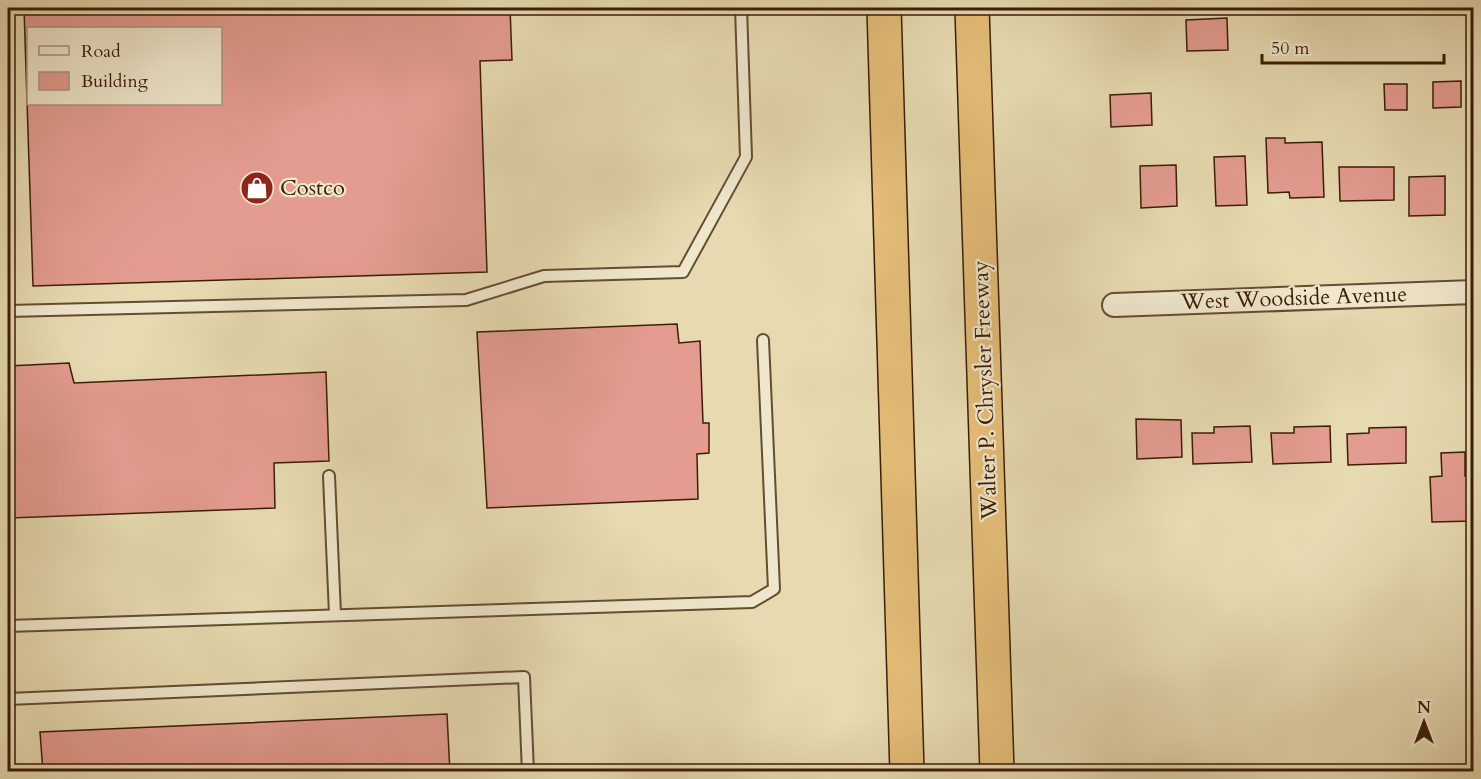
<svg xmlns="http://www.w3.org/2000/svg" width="1481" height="779" font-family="Cardo,serif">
<rect width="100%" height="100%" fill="#e7dab1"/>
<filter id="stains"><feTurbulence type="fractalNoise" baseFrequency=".00333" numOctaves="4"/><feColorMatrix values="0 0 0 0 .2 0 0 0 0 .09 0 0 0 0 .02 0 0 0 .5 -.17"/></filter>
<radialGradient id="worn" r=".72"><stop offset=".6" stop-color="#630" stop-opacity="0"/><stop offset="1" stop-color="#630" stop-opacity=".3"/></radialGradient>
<g fill="#e49c90" stroke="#3b1d08" stroke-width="1.5" fill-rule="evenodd">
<path d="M24,8H510L512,60L480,61L487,272L33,286ZM28,28H220V104H28Z"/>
<polygon points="1227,18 1228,50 1187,51 1186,20"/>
<polygon points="1461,81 1461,107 1433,108 1433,82"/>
<polygon points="1384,84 1407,84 1407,110 1385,110"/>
<polygon points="1151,93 1152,125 1111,127 1110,95"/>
<polygon points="1266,138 1285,138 1285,143 1322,142 1324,197 1290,198 1289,192 1268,193"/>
<polygon points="1245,156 1247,205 1216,206 1214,157"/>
<polygon points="1176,165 1177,206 1141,208 1140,166"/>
<polygon points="1339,167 1394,167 1394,200 1340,201"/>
<polygon points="1445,176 1445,215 1409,216 1409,177"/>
<polygon points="677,324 679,343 700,341 703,423 709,423 709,453 697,454 698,499 487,508 477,332"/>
<polygon points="69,363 74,383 326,372 329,461 274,463 275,508 10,518 8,470 8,366"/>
<polygon points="1136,419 1181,420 1182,457 1137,459"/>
<polygon points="1250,426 1252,462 1193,464 1192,433 1214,433 1214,427"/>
<polygon points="1330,426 1331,462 1273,464 1271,433 1294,433 1294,427"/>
<polygon points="1406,427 1406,463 1348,465 1347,434 1369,433 1369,428"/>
<polygon points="1465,452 1465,476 1474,476 1474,521 1432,522 1430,477 1442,476 1441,453"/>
<polygon points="447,714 450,772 43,772 40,732"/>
<polygon points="1474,764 1474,772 1458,772 1457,765"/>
</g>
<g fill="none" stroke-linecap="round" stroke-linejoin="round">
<g stroke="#664c32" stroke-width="14">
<g id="service">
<polyline points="8,311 466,300 544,276 683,272 746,157 741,8"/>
<polyline points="329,476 335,614"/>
<polyline points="8,626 752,602 774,589 763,340"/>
<polyline points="8,699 524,677 528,772"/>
</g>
</g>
<g stroke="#664c32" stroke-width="26">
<polyline id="minor" points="1114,305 1474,292"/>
</g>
<g stroke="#3b1d08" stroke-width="36">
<g id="motorway">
<polyline points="884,8 907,772"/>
<polyline points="972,8 997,772"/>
</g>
</g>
<use href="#service" stroke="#efe7cc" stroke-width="10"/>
<use href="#minor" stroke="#efe7cc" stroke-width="22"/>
<use href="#motorway" stroke="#e4bd78" stroke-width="33"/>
</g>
<defs>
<g id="shop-disc" transform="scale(1.725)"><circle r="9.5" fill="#8f2418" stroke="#efe7cc"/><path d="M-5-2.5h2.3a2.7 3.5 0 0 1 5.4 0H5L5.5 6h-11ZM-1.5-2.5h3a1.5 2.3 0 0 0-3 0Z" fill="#fff"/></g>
</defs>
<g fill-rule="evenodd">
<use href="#shop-disc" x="257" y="188"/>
</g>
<g text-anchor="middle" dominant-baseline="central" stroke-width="4.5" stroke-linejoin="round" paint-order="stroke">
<g font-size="22" fill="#3b1d08" stroke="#efe7cc" text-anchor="start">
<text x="280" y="188">Costco</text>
</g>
<g font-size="22" fill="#3b1d08" stroke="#efe7cc">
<text transform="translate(1294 298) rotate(-2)">West Woodside Avenue</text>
<text transform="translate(985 390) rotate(-92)">Walter P. Chrysler Freeway</text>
</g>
</g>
<rect width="1481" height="779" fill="none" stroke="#e7dab1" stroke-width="30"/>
<rect x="9" y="9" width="1463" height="761" fill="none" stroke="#3b1d08" stroke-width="3"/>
<rect x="15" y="15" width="1451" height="749" fill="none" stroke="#3b1d08" stroke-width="1.5"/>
<rect x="27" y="27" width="195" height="78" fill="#efe7cc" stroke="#a7967e" stroke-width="1.5"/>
<rect x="39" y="46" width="30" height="9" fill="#efe7cc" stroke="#a7967e" stroke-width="1.5"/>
<text x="81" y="57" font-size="18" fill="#3b1d08">Road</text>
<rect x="39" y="72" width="30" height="18" fill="#e49c90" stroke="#a7967e" stroke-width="1.5"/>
<text x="81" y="87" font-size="18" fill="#3b1d08">Building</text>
<g transform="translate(1424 722)" stroke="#efe7cc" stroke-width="4.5" paint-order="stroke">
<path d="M0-4.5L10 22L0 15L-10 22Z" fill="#3b1d08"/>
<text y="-9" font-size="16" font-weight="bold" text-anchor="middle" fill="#3b1d08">N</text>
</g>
<path d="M1262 54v9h182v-9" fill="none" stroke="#3b1d08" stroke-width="3"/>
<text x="1271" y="54" font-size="18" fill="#3b1d08" stroke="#efe7cc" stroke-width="4.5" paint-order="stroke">50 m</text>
<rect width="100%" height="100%" filter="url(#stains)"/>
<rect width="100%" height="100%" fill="url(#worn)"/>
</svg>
